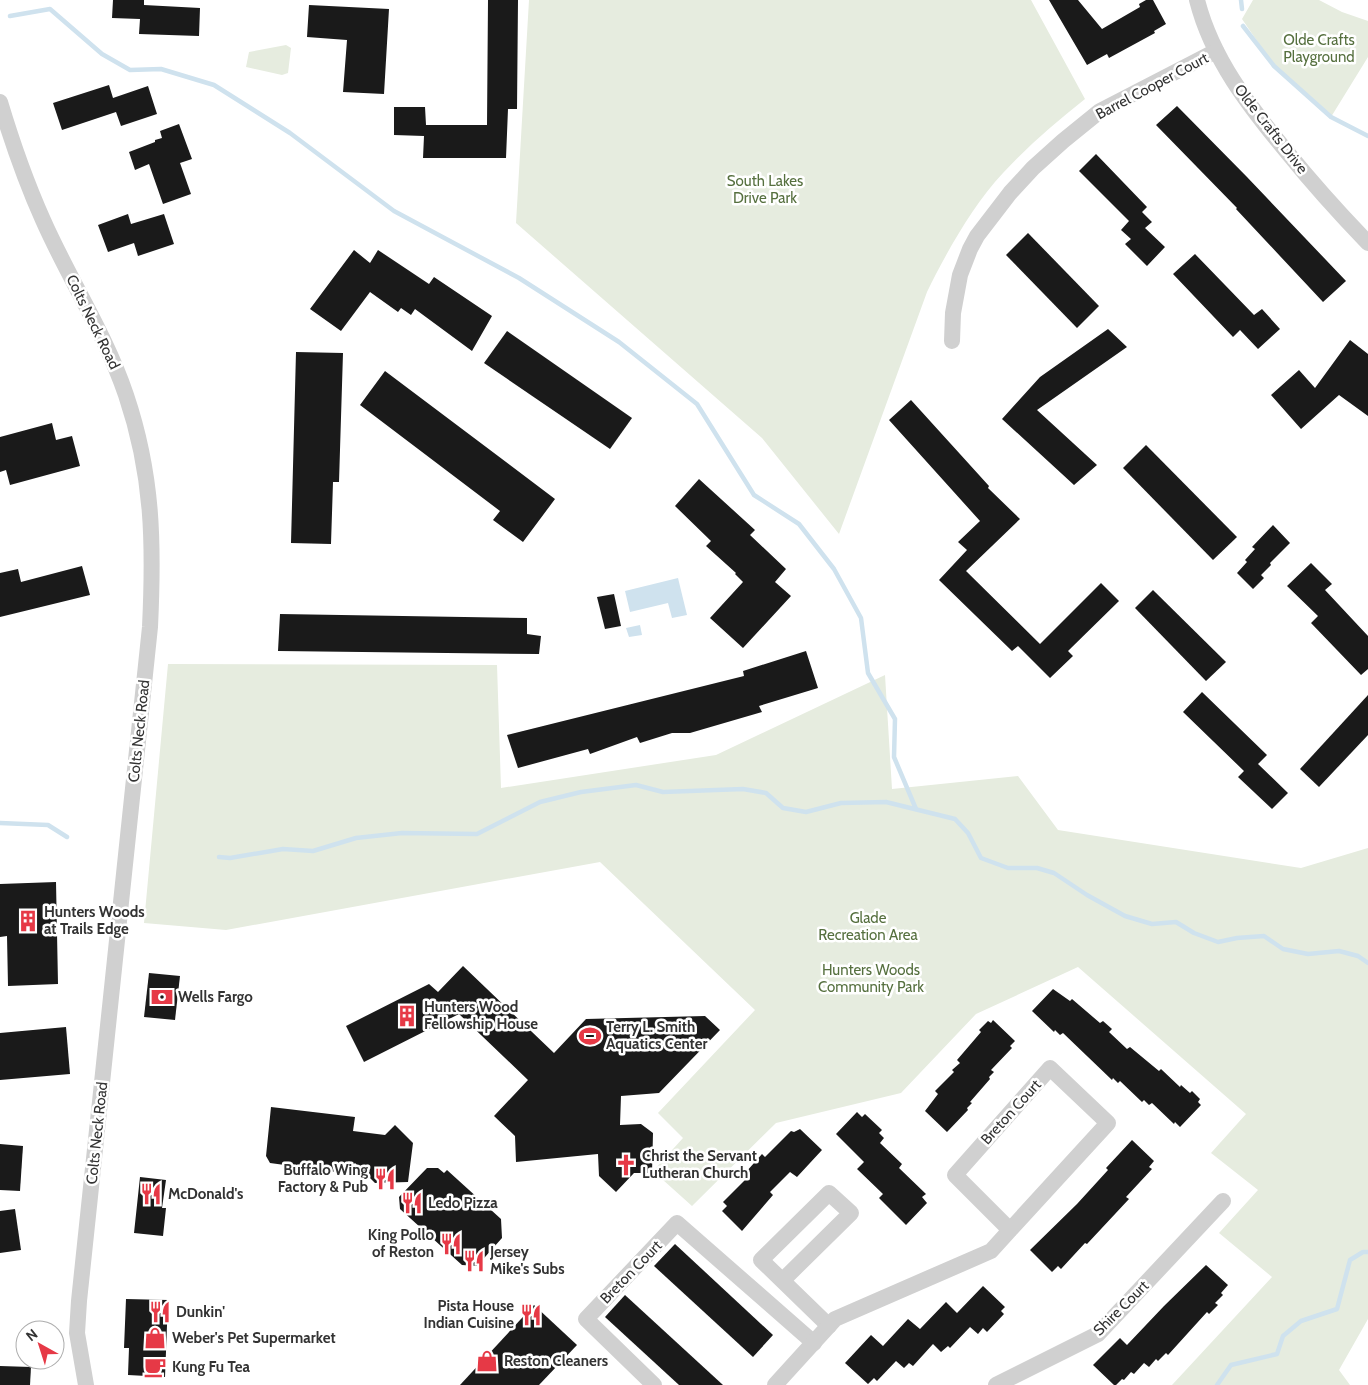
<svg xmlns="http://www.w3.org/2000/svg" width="1368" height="1385" font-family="Cabin,sans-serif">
<rect width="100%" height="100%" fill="#fff"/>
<g fill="#e6ecdf">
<path d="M529,0H1031L1085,99C1056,122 1028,146 1003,173C973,205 946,253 927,292L839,534L762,438L516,223Z"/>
<polygon points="1253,0 1319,0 1342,12 1368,21 1368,57 1331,117 1274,66 1242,19"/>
<polygon points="286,45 291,48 288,73 282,75 246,67 249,52"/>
<polygon points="168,664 497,665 501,788 716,755 885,675 892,789 1018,776 1058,830 1301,868 1368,848 1368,1319 1339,1370 1350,1385 1172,1385 1272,1277 1219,1233 1258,1190 1211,1153 1246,1114 1078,967 976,1014 901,1093 776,1123 692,1206 653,1171 683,1138 658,1113 755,1010 600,862 226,930 144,923"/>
</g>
<g fill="#cfe2ee">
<polygon points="678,578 687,615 672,618 668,603 630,612 625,591"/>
<polygon points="640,625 642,635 629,637 626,628"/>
</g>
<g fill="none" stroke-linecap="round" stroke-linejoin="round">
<g stroke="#cfe2ee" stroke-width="4.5">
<polyline points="1241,0 1242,9"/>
<polyline points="10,16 50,9 102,54 130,70 161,69 214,85 290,133 394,211 519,278 619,342 697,404 754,495 799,524 834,569 861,618 868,673 895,719 894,757 916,809"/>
<polyline points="1243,26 1274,66 1331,117 1368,136"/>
<polyline points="0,823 48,825 67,837"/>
<polyline points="219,857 230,858 283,849 313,851 356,838 402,833 477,834 540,802 581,792 636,785 663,792 743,789 766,793 783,808 806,812 841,803 886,802 955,819 968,833 981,858 1008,868 1037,868 1054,873 1087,895 1125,916 1152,924 1176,922 1194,933 1218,942 1237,938 1264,936 1283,949 1308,954 1339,951 1358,956 1368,963"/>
<polyline points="1217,1385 1231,1365 1277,1354 1283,1336 1301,1321 1337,1309 1350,1260 1363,1252 1368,1252"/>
</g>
</g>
<g fill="#1a1a1a">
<polygon points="113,0 144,0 144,5 200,8 199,36 139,34 140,19 112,18"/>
<polygon points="488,0 518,0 517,109 508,109 506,158 423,158 424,136 394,135 394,107 425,107 426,125 487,125"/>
<polygon points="1049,0 1078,0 1102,29 1140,7 1139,4 1146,0 1153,0 1166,24 1154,31 1155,33 1109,58 1107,54 1087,65"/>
<polygon points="309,5 389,9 384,94 343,92 347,40 307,37"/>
<polygon points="109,85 113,98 148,86 157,114 121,126 116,112 62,130 53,103"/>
<polygon points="1177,106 1247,177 1346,281 1323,302 1236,209 1237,208 1156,125"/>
<polygon points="179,124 192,159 180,163 191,194 163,204 149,164 135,170 129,152 155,142 155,140 162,138 160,131"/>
<polygon points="1096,154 1147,207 1142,212 1152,222 1145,228 1165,247 1147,266 1125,244 1131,239 1121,230 1129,221 1079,171"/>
<polygon points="128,214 131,224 164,214 174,244 138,256 134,243 108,252 98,225"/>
<polygon points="1028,233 1099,306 1077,328 1006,255"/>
<polygon points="354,250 370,263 378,250 429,284 434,277 492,316 472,351 415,309 411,315 401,308 398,312 370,292 341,331 310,309"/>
<polygon points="1195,254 1254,315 1262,309 1280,329 1258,349 1240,330 1233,337 1173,274"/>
<polygon points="1108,329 1127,347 1037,410 1097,465 1074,485 1002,419 1040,377"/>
<polygon points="507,331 632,418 610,449 484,363"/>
<polygon points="1350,340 1368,354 1368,416 1339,395 1301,429 1271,395 1299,370 1315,388"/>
<polygon points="296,352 343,353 339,482 333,482 331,544 291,543"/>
<polygon points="385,371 555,499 523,542 493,520 500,511 360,405"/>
<polygon points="911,400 989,486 988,488 1020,519 966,571 1040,644 1101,583 1119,601 1068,651 1073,656 1050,678 1018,646 1012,651 939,580 967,550 958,542 980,521 889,420"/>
<polygon points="52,423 56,440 72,436 80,466 10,485 6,470 0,472 0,437"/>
<polygon points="1146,445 1237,537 1213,560 1123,468"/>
<polygon points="699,479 755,530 750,535 786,569 775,582 791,596 743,648 710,618 743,582 735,574 736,573 706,546 711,541 675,506"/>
<polygon points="1273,525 1290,543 1270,563 1271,565 1261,575 1264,578 1253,589 1237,573 1247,562 1245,560 1255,549 1252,547"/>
<polygon points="1311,563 1332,584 1325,590 1368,636 1368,669 1361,675 1311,623 1318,616 1287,586"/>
<polygon points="82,566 90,595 0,617 0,573 18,569 21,582"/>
<polygon points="1153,590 1226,662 1206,681 1135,608"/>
<polygon points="614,594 621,626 605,629 597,597"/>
<polygon points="280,614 527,618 527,634 541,636 539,654 278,651"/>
<polygon points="806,651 818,688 759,706 762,712 690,733 672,733 640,743 637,737 590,754 588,749 518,768 507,735 744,676 743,671"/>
<polygon points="1202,692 1267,755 1258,764 1288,793 1272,809 1238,777 1244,771 1183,712"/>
<polygon points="1368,695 1368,735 1319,787 1300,769"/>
<polygon points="56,882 58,984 8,986 7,936 0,937 0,884"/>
<polygon points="463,966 554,1053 586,1019 705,1016 720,1030 659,1093 621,1096 620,1125 641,1124 653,1133 652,1173 634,1173 616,1192 599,1176 598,1154 516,1162 515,1136 494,1116 528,1080 459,1014 364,1062 346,1026 429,984 438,992"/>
<polygon points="149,973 180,976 175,1020 144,1017"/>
<polygon points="1053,989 1070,1001 1072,999 1100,1023 1103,1021 1112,1029 1109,1032 1127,1049 1130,1047 1159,1071 1161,1069 1180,1087 1181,1085 1190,1093 1192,1091 1200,1099 1198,1102 1201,1105 1180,1127 1175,1122 1174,1124 1152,1103 1149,1105 1144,1100 1142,1102 1120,1081 1118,1083 1113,1078 1112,1080 1063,1033 1060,1035 1055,1030 1054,1032 1032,1011"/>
<polygon points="993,1020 1015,1041 1010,1046 1012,1048 991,1070 994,1072 989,1077 990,1079 970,1102 972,1103 967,1108 968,1110 947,1132 925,1111 938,1094 935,1091 954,1072 952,1070 960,1063 957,1060 981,1032 979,1030 988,1021 991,1023"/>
<polygon points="66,1027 70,1074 0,1080 0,1033"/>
<polygon points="271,1107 355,1117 353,1131 385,1135 395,1125 413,1143 408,1182 375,1183 355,1163 344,1173 270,1163 266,1156"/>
<polygon points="857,1112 862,1117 865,1114 882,1130 879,1133 884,1138 880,1143 902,1164 899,1168 926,1194 922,1197 927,1203 906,1225 879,1198 883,1194 857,1169 864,1162 836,1134"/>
<polygon points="800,1129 822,1150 797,1177 790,1172 770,1192 773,1195 742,1231 722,1211 727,1206 723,1202 749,1176 746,1172 762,1154 765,1157 791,1131 794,1132"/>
<polygon points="1132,1140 1154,1161 1149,1167 1152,1169 1126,1197 1129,1199 1087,1244 1085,1243 1061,1269 1058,1266 1052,1272 1030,1250 1077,1204 1108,1170 1106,1168"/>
<polygon points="0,1144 23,1146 20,1191 0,1190"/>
<polygon points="427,1168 438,1168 444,1173 447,1170 501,1219 502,1238 477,1266 462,1265 400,1209 399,1197"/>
<polygon points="140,1177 166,1180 162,1208 166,1208 163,1236 134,1233"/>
<polygon points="15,1209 21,1250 0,1253 0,1211"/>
<polygon points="675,1244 773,1335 753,1357 654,1266"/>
<polygon points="1206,1265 1228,1285 1221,1293 1223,1295 1215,1303 1218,1305 1209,1314 1207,1312 1168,1355 1166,1353 1158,1361 1156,1359 1149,1367 1144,1363 1134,1374 1131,1372 1124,1380 1122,1379 1116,1385 1114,1385 1093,1365 1120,1338 1127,1345 1164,1306"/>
<polygon points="983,1286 1005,1307 1001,1311 1004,1314 987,1332 983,1328 978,1334 970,1327 950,1348 948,1346 941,1352 933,1344 913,1366 909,1363 904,1368 896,1361 877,1381 874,1378 868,1384 845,1363 871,1335 883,1346 908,1319 920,1329 946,1302 957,1313"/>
<polygon points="625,1295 723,1385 679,1385 605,1317"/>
<polygon points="126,1299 168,1300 165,1377 128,1375 129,1348 124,1348"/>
<polygon points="534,1305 577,1345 539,1385 460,1385"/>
<polygon points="0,1366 31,1367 30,1385 0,1385"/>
</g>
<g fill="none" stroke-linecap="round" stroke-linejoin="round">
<g stroke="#d0d0d0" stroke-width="16">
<path d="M1197,0C1212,59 1249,106 1287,152C1313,184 1340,214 1368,243"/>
<path d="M0,102C12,142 26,182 43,220C69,279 105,333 126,395C153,475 154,543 150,627L79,1301L77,1333L86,1385"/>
<polyline points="952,341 953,313 960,275 970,249 977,236 1010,193 1033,168 1063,141 1100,111 1216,51"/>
<polyline points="783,1280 851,1213 829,1193 761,1260 829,1326"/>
<polyline points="654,1385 586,1319 677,1223 814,1343"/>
<polyline points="775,1385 835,1319 991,1251 1010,1230 1108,1123 1050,1068 955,1175 1010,1230"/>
<polyline points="996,1385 1098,1334 1223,1201"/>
</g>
</g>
<defs>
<g id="building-bare" transform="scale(1.725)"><path d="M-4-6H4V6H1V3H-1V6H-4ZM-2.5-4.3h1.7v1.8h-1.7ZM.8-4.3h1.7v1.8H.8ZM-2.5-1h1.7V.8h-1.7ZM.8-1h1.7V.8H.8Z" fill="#e63946" stroke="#fff" stroke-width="2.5" paint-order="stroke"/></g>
<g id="bank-bare" transform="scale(1.725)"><path d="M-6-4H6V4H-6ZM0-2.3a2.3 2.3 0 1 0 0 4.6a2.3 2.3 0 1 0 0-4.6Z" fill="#e63946" stroke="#fff" stroke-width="2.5" paint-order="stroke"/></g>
<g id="stadium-bare" transform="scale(1.725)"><path d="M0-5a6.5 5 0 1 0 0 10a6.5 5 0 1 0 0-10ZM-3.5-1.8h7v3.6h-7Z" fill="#e63946" stroke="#fff" stroke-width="2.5" paint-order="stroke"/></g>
<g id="church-bare" transform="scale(1.725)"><path d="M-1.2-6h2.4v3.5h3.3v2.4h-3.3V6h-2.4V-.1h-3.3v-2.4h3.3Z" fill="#e63946" stroke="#fff" stroke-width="2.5" paint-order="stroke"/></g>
<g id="restaurant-bare" transform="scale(1.725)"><path d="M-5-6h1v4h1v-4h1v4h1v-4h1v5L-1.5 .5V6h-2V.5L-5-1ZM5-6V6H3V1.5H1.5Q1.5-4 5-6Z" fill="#e63946" stroke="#fff" stroke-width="2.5" paint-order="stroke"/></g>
<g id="shop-bare" transform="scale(1.725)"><path d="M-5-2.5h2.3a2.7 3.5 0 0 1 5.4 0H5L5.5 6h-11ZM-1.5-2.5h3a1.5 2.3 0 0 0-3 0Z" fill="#e63946" stroke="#fff" stroke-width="2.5" paint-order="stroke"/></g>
<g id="cafe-bare" transform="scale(1.725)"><path d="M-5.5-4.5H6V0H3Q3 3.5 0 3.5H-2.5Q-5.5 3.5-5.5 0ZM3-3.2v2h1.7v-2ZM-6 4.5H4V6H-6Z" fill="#e63946" stroke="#fff" stroke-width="2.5" paint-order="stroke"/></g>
</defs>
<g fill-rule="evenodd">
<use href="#building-bare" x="28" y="921"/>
<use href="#bank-bare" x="162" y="997"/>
<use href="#building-bare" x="407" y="1016"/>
<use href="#stadium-bare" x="590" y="1036"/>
<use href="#church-bare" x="626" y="1165"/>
<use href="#restaurant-bare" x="385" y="1179"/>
<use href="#restaurant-bare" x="151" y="1194"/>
<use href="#restaurant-bare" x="412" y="1203"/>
<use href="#restaurant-bare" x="451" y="1244"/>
<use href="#restaurant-bare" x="474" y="1261"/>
<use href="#restaurant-bare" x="160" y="1312"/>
<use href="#restaurant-bare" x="531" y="1315"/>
<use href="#shop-bare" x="155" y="1338"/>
<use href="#shop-bare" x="487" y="1361"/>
<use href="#cafe-bare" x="155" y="1367"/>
</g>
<g text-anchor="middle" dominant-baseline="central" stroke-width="5" stroke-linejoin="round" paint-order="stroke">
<g font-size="15" fill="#56703f" stroke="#fff">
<text x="1319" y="40">Olde Crafts<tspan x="1319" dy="17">Playground</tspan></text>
<text x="765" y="181">South Lakes<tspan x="765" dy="17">Drive Park</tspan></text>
<text x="868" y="918">Glade<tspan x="868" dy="17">Recreation Area</tspan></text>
<text x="871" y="970">Hunters Woods<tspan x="871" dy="17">Community Park</tspan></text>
</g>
<g font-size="15" fill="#333" stroke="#fff">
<text transform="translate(1152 86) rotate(-28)">Barrel Cooper Court</text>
<text transform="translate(1271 129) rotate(52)">Olde Crafts Drive</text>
<text transform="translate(93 322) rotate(64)">Colts Neck Road</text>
<text transform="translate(139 731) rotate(-84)">Colts Neck Road</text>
<text transform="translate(1011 1112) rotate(-48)">Breton Court</text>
<text transform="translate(97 1133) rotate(-84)">Colts Neck Road</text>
<text transform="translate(631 1272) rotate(-46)">Breton Court</text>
<text transform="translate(1121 1308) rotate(-45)">Shire Court</text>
</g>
<g font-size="15" font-weight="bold" fill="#333" stroke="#fff" text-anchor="start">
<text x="44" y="912">Hunters Woods<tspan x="44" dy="17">at Trails Edge</tspan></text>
<text x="178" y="997">Wells Fargo</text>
<text x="424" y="1007">Hunters Wood<tspan x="424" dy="17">Fellowship House</tspan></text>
<text x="606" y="1027">Terry L. Smith<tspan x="606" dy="17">Aquatics Center</tspan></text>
<text x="642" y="1156">Christ the Servant<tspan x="642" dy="17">Lutheran Church</tspan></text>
<text x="368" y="1170" text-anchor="end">Buffalo Wing<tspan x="368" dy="17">Factory &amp; Pub</tspan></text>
<text x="168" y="1194">McDonald's</text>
<text x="428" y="1203">Ledo Pizza</text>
<text x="434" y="1235" text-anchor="end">King Pollo<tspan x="434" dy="17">of Reston</tspan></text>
<text x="490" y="1252">Jersey<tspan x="490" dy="17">Mike's Subs</tspan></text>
<text x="514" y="1306" text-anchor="end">Pista House<tspan x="514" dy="17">Indian Cuisine</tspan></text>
<text x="176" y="1312">Dunkin'</text>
<text x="172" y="1338">Weber's Pet Supermarket</text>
<text x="504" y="1361">Reston Cleaners</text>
<text x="172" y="1367">Kung Fu Tea</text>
</g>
</g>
<g transform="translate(40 1345) rotate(321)"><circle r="24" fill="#ffffff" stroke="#adadad"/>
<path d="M0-4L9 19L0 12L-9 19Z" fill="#e63946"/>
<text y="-8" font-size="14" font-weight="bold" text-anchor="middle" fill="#333333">N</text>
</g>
</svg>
